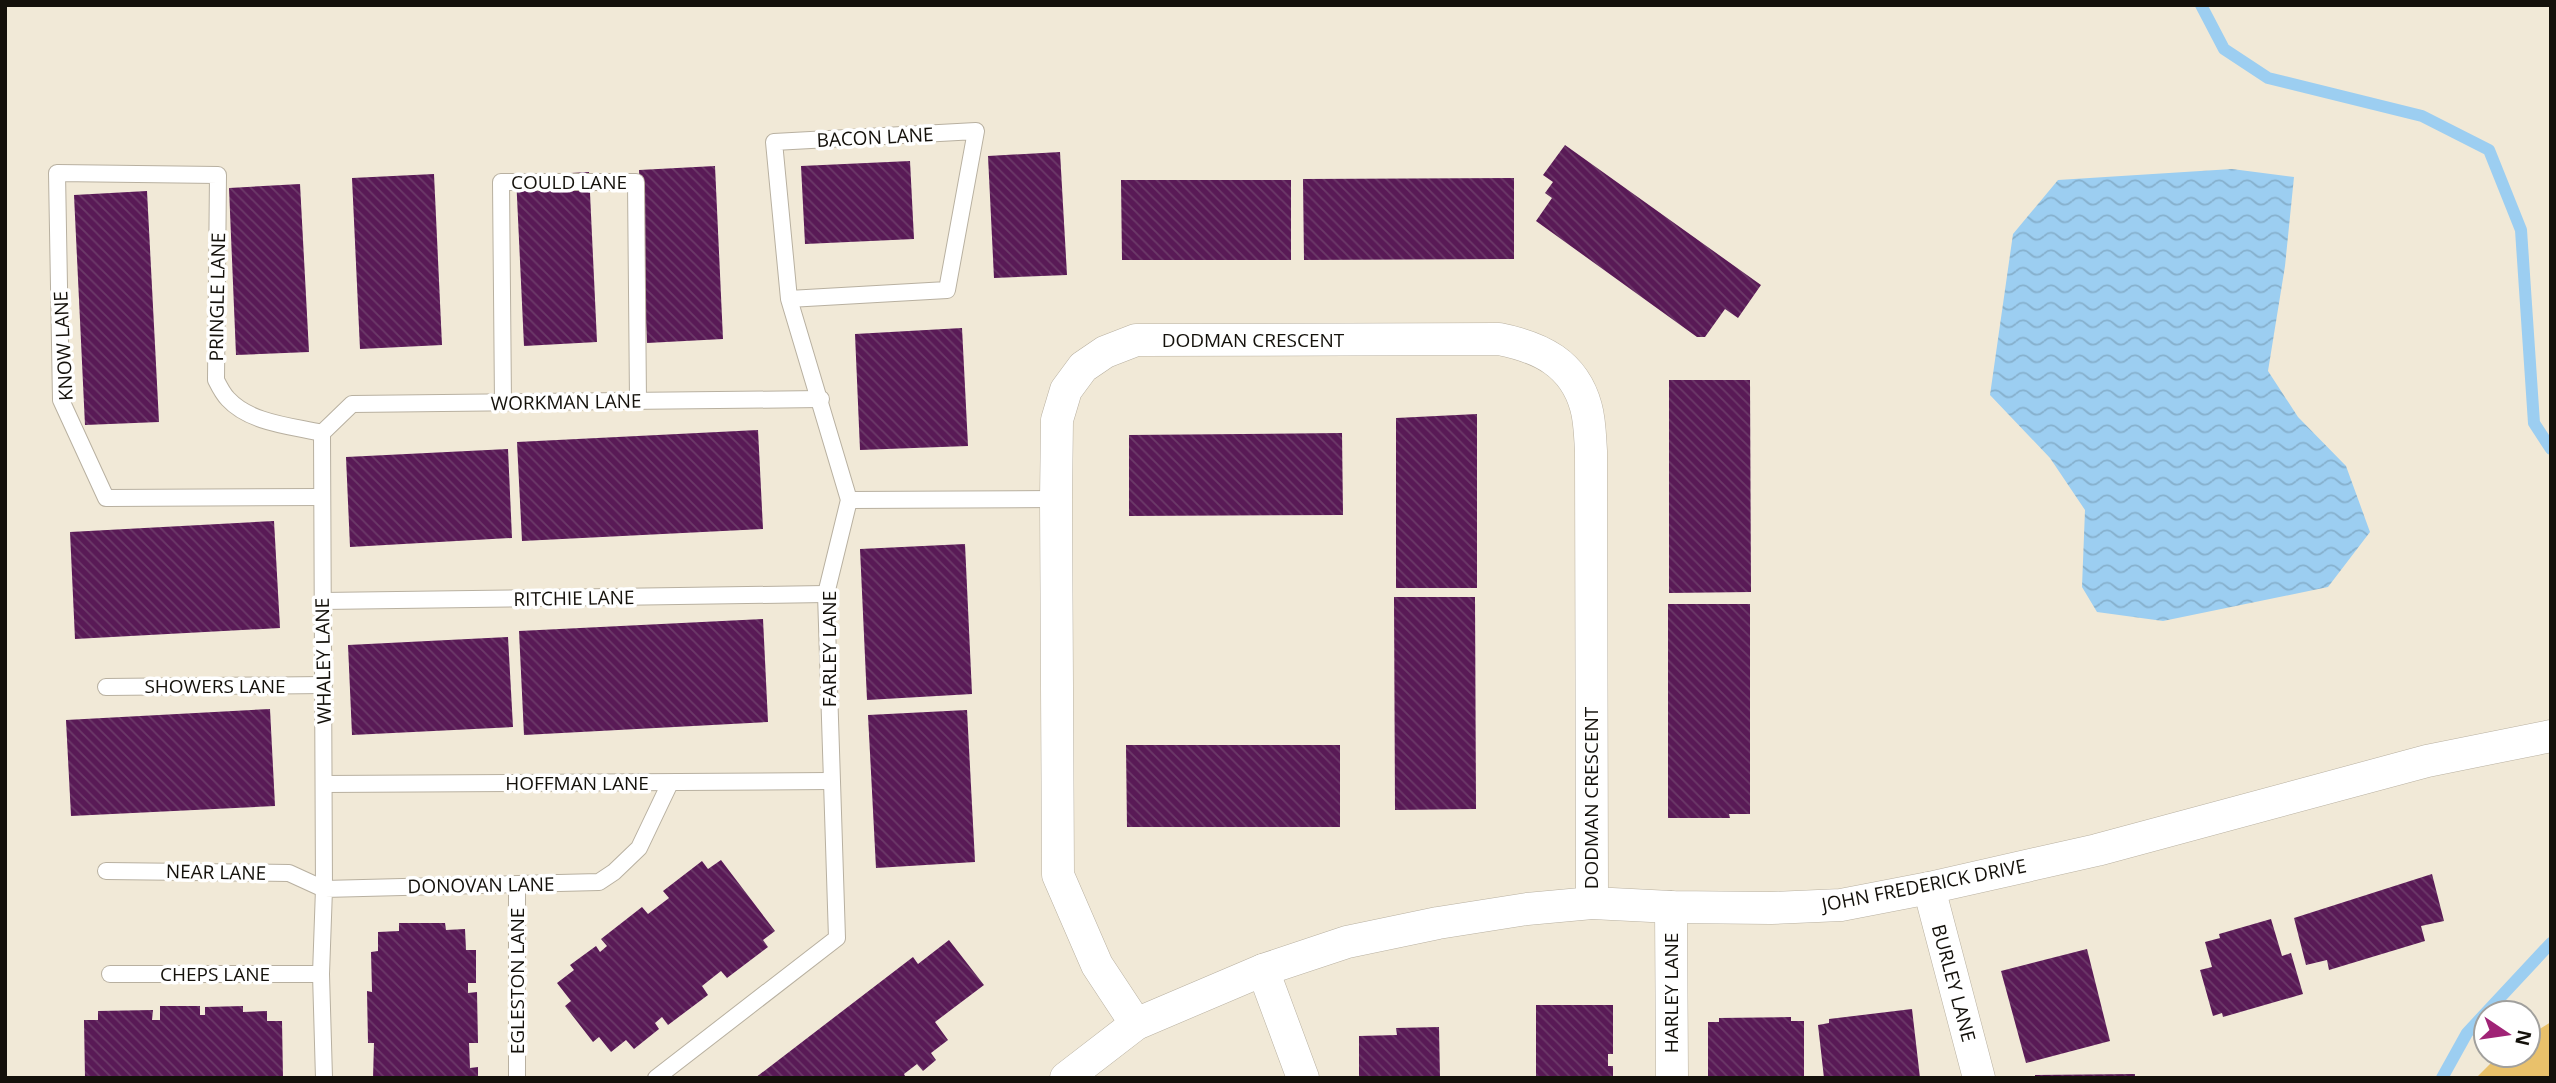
<svg xmlns="http://www.w3.org/2000/svg" width="2556" height="1083" font-family="'Open Sans',sans-serif">
<defs>
<pattern id="water-waves" width="16" height="10" patternUnits="userSpaceOnUse" patternTransform="scale(1.75)"><rect width="16" height="10" fill="#9ccef1"/><path d="M0 5q4-4 8 0t8 0" fill="none" stroke="#86b0cd"/></pattern>
<pattern id="building-back-hatch" width="6" height="6" patternUnits="userSpaceOnUse" patternTransform="scale(1.75)"><rect width="6" height="6" fill="#591a56"/><path d="M-1 5l2 2M0 0l6 6M5-1l2 2" fill="none" stroke="#6c3a69"/></pattern>
</defs>
<rect width="100%" height="100%" fill="#f1e9d7"/>
<polygon fill="#e9c16b" points="2551,1022 2551,1078 2476,1078 2499,1055 2528,1055 2528,1036"/>
<polygon fill="url(#water-waves)" points="2232,169 2294,177 2285,266 2268,371 2298,417 2346,466 2370,532 2328,587 2163,621 2097,612 2082,587 2085,510 2050,458 1990,395 2013,234 2058,180"/>
<g fill="none" stroke-linecap="round" stroke-linejoin="round">
<g stroke="#9ccef1" stroke-width="12">
<polyline points="2201,5 2224,49 2268,78 2422,116 2489,150 2521,230 2534,423 2551,449"/>
<polyline points="2442,1078 2467,1033 2551,943"/>
</g>
</g>
<g fill="url(#building-back-hatch)">
<polygon points="1565,145 1761,285 1738,318 1725,309 1705,337 1697,337 1536,221 1552,198 1545,193 1553,182 1543,175"/>
<polygon points="1060,152 1067,275 994,278 988,156"/>
<polygon points="910,161 914,239 805,244 801,166"/>
<polygon points="715,166 723,339 647,343 639,170"/>
<polygon points="589,172 597,342 524,346 516,176"/>
<polygon points="434,174 442,345 360,349 352,178"/>
<polygon points="1514,178 1514,259 1304,260 1303,179"/>
<polygon points="1121,180 1291,180 1291,260 1122,260"/>
<polygon points="300,184 309,352 236,355 229,188"/>
<polygon points="147,191 159,422 85,425 74,195"/>
<polygon points="962,328 968,446 860,450 855,334"/>
<polygon points="1669,380 1750,380 1751,592 1669,593"/>
<polygon points="1477,414 1477,588 1396,588 1396,418"/>
<polygon points="758,430 763,529 522,541 517,442"/>
<polygon points="1342,433 1343,515 1129,516 1129,435"/>
<polygon points="508,449 512,538 350,547 346,457"/>
<polygon points="274,521 280,628 75,639 70,532"/>
<polygon points="965,544 972,694 867,700 860,549"/>
<polygon points="1394,597 1475,597 1476,809 1395,810"/>
<polygon points="1668,604 1750,604 1750,814 1729,814 1730,818 1668,818"/>
<polygon points="763,619 768,722 524,735 519,631"/>
<polygon points="508,637 513,727 352,735 348,645"/>
<polygon points="270,709 275,806 71,816 66,720"/>
<polygon points="967,710 975,862 876,868 868,715"/>
<polygon points="1126,745 1340,745 1340,827 1127,827"/>
<polygon points="721,860 775,931 763,940 768,947 727,978 721,971 702,986 708,995 668,1025 662,1017 655,1023 659,1029 634,1049 626,1040 611,1052 599,1037 593,1042 565,1006 571,1001 557,983 574,970 570,965 596,946 600,952 607,946 601,939 642,907 648,914 669,898 663,891 702,861 708,869"/>
<polygon points="2432,874 2444,921 2421,926 2425,941 2329,970 2327,960 2306,965 2294,918"/>
<polygon points="2271,919 2282,956 2291,953 2303,994 2223,1017 2222,1013 2213,1016 2200,970 2212,967 2205,942 2220,938 2219,934"/>
<polygon points="399,923 445,923 446,930 465,929 466,950 476,950 476,983 468,983 468,993 477,992 478,1043 469,1043 470,1068 478,1067 478,1078 373,1078 374,1043 368,1043 367,991 372,992 371,952 378,951 378,932 399,931"/>
<polygon points="949,940 984,985 935,1022 948,1040 931,1053 936,1060 923,1071 917,1064 904,1074 906,1078 755,1078 913,957 918,964"/>
<polygon points="2087,949 2110,1041 2026,1063 2001,971"/>
<polygon points="1536,1005 1613,1005 1613,1054 1608,1054 1608,1066 1613,1066 1613,1078 1536,1078"/>
<polygon points="160,1006 200,1006 200,1015 205,1015 205,1007 243,1006 243,1012 267,1011 267,1021 282,1021 283,1078 85,1078 84,1020 98,1020 98,1011 153,1010 152,1020 160,1020"/>
<polygon points="1912,1009 1920,1078 1824,1078 1818,1025 1829,1023 1829,1019"/>
<polygon points="1791,1017 1791,1021 1804,1021 1804,1078 1708,1078 1708,1022 1719,1022 1719,1018"/>
<polygon points="1439,1027 1440,1078 1359,1078 1359,1036 1397,1035 1396,1028"/>
<polygon points="2135,1074 2135,1078 2035,1078 2035,1075"/>
</g>
<g fill="none" stroke-linecap="round" stroke-linejoin="round">
<g stroke="#b8b0a0" stroke-width="18">
<g id="lane">
<polyline points="503,403 501,182 636,182 638,401"/>
<polyline points="322,433 352,404 821,399"/>
<path d="M322,497L106,498L61,400L57,173L218,175L216,380C219,386 223,394 228,399C250,423 291,426 322,433"/>
<polyline points="849,500 1056,499"/>
<polyline points="322,601 826,594"/>
<polyline points="106,687 324,685"/>
<polyline points="324,784 830,781"/>
<polyline points="106,871 289,873 324,889 322,433"/>
<polyline points="517,885 517,1078"/>
<polyline points="110,974 321,974"/>
<polyline points="324,1078 321,974 324,889 599,882 614,872 639,848 670,783"/>
<polyline points="656,1078 837,938 826,594 849,500 789,299 774,142 976,131 947,290 789,299"/>
</g>
</g>
<g stroke="#b8b0a0" stroke-width="33">
<g id="street">
<polyline points="1929,888 1979,1078"/>
<polyline points="1671,907 1672,1078"/>
<polyline points="1263,970 1303,1078"/>
<path d="M1136,1024L1097,965L1058,875L1056,499L1057,420L1066,390L1083,367L1105,352L1136,340L1499,339C1540,347 1574,363 1586,407C1590,421 1590,437 1591,451L1592,903"/>
<polyline points="1066,1078 1136,1024 1263,970 1347,942 1438,923 1527,909 1592,903 1671,907 1771,908 1841,905 1929,888 2097,850 2427,761 2551,736"/>
</g>
</g>
<use href="#lane" stroke="#fff" stroke-width="16"/>
<use href="#street" stroke="#fff" stroke-width="32"/>
</g>
<g text-anchor="middle" dominant-baseline="central" stroke-width="7" stroke-linejoin="round" paint-order="stroke">
<g font-size="19" fill="#14110b" stroke="#fff">
<text transform="translate(875 137) rotate(-3)">BACON LANE</text>
<text x="569" y="182">COULD LANE</text>
<text transform="translate(217 297) rotate(-89)">PRINGLE LANE</text>
<text x="1253" y="340">DODMAN CRESCENT</text>
<text transform="translate(63 346) rotate(-93)">KNOW LANE</text>
<text transform="translate(566 402) rotate(-1)">WORKMAN LANE</text>
<text transform="translate(574 598) rotate(-1)">RITCHIE LANE</text>
<text transform="translate(829 649) rotate(-90)">FARLEY LANE</text>
<text transform="translate(323 661) rotate(-91)">WHALEY LANE</text>
<text x="215" y="686">SHOWERS LANE</text>
<text x="577" y="783">HOFFMAN LANE</text>
<text transform="translate(1591 798) rotate(-90)">DODMAN CRESCENT</text>
<text transform="translate(216 872) rotate(1)">NEAR LANE</text>
<text transform="translate(481 885) rotate(-1)">DONOVAN LANE</text>
<text transform="translate(1924 885) rotate(-11)">JOHN FREDERICK DRIVE</text>
<text x="215" y="974">CHEPS LANE</text>
<text transform="translate(517 981) rotate(-90)">EGLESTON LANE</text>
<text transform="translate(1954 983) rotate(75)">BURLEY LANE</text>
<text transform="translate(1671 993) rotate(-90)">HARLEY LANE</text>
</g>
</g>
<rect width="2556" height="1083" fill="none" stroke="#14110b" stroke-width="14"/>
<g transform="translate(2507 1034) rotate(103)"><circle r="33" fill="#ffffff" stroke="#a1a09d" stroke-width="2"/>
<path d="M0-5L12 26L0 18L-12 26Z" fill="#a02376"/>
<text y="-10" font-size="19" font-weight="bold" text-anchor="middle" fill="#14110b">N</text>
</g>
</svg>
